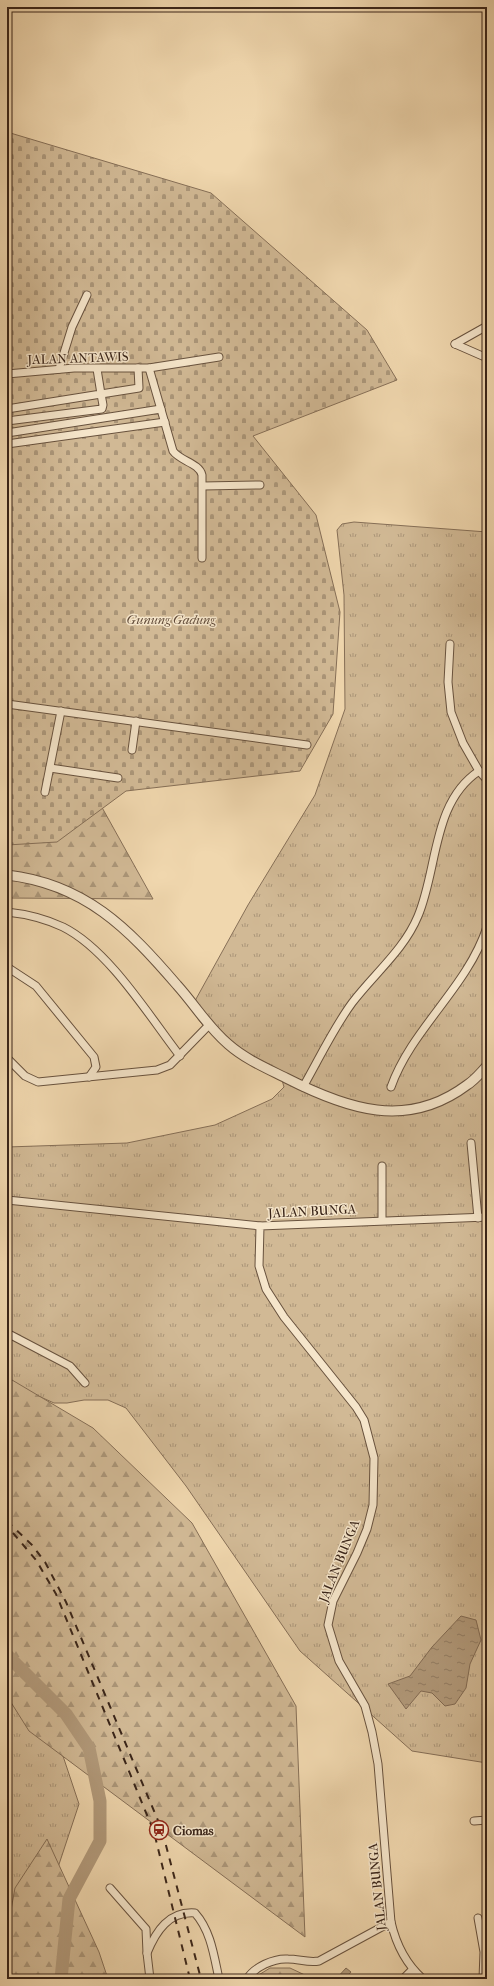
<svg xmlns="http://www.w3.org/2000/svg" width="494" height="1986" font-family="'IM FELL French Canon',serif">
<defs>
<pattern id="grass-tufts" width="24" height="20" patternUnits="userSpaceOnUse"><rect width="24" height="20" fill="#d1b995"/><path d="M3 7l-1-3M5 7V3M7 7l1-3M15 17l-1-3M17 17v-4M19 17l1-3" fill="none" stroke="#ab9679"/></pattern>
<pattern id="forest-firs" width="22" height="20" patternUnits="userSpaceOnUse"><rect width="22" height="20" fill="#d1b995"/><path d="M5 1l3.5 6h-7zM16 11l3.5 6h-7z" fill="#ab9679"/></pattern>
<pattern id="cemetery-stones" width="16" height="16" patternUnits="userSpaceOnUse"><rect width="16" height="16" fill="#d1b995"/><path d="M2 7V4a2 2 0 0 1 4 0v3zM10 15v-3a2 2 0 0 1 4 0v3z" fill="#ab9679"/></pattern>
<pattern id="water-ripples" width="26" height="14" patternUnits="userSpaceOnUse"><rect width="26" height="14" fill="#b29a7b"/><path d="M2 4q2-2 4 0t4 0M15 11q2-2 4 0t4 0" fill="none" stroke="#927d64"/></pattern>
</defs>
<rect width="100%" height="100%" fill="#f0d7ae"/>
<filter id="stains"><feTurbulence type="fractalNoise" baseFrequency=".005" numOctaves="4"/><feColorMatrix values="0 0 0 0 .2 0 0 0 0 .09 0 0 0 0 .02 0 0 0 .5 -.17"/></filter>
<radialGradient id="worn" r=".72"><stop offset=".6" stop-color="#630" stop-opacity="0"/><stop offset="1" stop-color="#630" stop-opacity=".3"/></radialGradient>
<g fill="url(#grass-tufts)" stroke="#866f57">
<path d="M354,522L487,532V1763L412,1751L300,1651L186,1486L126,1408L108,1400H84L67,1403H54L7,1382V1147L127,1143L215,1125L272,1099L284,1087L282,1080C261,1067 200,1034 194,1011C193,1007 195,1003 196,999L248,905L315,795L345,709L344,595L337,530L342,524Z"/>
<polygon points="7,1696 54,1729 79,1804 21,1979 7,1979"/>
</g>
<g fill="url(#forest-firs)" stroke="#866f57">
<polygon points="7,741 75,759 153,899 7,898"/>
<polygon points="7,1377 93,1428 192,1523 296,1706 305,1937 29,1731 7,1696"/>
<polygon points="47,1839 99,1952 108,1979 7,1979 7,1932 15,1888"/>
<polygon points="270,1968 290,1968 307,1976 308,1979 255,1979 257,1976"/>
</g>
<polygon fill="url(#cemetery-stones)" stroke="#866f57" points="7,132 211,193 367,330 397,380 253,436 316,515 340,612 333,714 300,771 126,791 57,842 7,845"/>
<g fill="url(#water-ripples)" stroke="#826b54">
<polygon points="461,1616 476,1620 481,1640 470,1664 466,1688 455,1704 445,1706 432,1693 421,1691 406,1709 388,1684 410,1676 432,1647"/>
<polygon points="346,1968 351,1972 345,1979 336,1979"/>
</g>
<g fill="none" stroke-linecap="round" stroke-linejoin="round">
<polyline stroke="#b29a7b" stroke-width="13" points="7,1655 66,1714 89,1748 100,1801 100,1841 69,1899 61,1979"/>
<g stroke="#68523e" stroke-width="9">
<g id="minor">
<polyline points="455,344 487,326"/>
<polyline points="455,344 487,358"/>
<path d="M149,368L173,451C180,461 199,463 202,475V558"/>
<polyline points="59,369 72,327 87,295"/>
<polyline points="7,374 74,368 149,368 219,357"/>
<polyline points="7,409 101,394 97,369"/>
<polyline points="7,421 102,409 103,405 101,394 139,388 138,368"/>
<polyline points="7,433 161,409"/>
<polyline points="7,444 165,422"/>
<polyline points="203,486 260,485"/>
<polyline points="450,644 448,682 451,712 463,743 479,771 487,780"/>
<polyline points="7,704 307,745"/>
<polyline points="132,750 136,721"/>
<polyline points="50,768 118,778"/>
<polyline points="45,792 61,711"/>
<path d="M7,912C26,914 46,919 63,927C109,950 149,1016 180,1056"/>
<polyline points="7,967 36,986 94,1057 96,1067 89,1077"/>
<polyline points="7,1058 25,1076 38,1082 157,1070 170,1065 209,1025"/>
<path d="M303,1087C319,1059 333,1029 352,1003C374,974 404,950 418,916C438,869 432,802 479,771"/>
<path d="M391,1087C412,1028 467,988 487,927"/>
<polyline points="471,1143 478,1218"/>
<polyline points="382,1166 382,1220"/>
<polyline points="7,1200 260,1226"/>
<polyline points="7,1333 70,1366 85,1383"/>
<polyline points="474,1821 487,1820"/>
<polyline points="110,1888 146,1929 147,1953 150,1979"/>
<polyline points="478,1918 484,1952 483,1979"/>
<path d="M147,1953C156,1931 169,1911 195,1913C211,1931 214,1956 219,1979"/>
<path d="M247,1979C254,1967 274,1958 288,1959C299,1959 308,1963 319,1961L391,1922"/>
<polyline points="403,1979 412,1970"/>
<path d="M423,1979C406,1964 396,1944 391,1922L378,1764L372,1732L365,1706L339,1661L328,1625L333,1601L357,1553L367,1529L373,1505L374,1458L364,1420L356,1407L284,1317L266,1289L259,1266L260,1226L487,1217"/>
</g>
</g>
<g stroke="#68523e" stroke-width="11">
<path id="tertiary" d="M7,875C85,884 128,928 177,985C195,1005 208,1027 228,1044C245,1059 266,1068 286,1078C347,1109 407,1130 467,1085C475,1080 481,1072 487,1066"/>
</g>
<use href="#minor" stroke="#f5e5ca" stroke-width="7"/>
<use href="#tertiary" stroke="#f5e5ca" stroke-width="9"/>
<g stroke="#3a2519" stroke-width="2" stroke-dasharray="7 7" stroke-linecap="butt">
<polyline points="7,1521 32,1545 45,1562 66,1602 162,1830 201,1979"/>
<polyline points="13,1533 36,1560 56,1594 154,1832 190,1979"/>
</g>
</g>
<defs>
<g id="station-ring" transform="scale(1)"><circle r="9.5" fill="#f5e5ca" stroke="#8f2418" stroke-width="1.5"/><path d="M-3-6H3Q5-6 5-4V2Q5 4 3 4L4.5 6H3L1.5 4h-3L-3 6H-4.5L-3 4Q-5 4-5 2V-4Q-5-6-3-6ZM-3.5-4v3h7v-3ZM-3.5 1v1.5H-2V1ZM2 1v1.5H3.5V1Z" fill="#8f2418"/></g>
</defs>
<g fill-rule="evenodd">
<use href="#station-ring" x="159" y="1830"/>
</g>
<g text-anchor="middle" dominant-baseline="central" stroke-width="3" stroke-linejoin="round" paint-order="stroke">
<g font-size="13" fill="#3a2519" stroke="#f5e5ca">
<text transform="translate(78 358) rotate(-2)">JALAN ANTAWIS</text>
<text transform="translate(312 1211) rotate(-3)">JALAN BUNGA</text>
<text transform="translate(339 1561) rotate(-68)">JALAN BUNGA</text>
<text transform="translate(377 1887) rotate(-96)">JALAN BUNGA</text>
</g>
<g font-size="13" font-style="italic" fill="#604a38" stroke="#f5e5ca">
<text x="171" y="619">Gunung Gadung</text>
</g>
<g font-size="13" font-weight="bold" fill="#3a2519" stroke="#f5e5ca" text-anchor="start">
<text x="173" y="1830">Ciomas</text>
</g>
</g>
<rect width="494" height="1986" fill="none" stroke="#f0d7ae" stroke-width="24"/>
<rect x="8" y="8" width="478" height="1970" fill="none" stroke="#3a2519" stroke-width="2"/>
<rect x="12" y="12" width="470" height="1962" fill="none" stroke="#3a2519"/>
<rect width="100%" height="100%" filter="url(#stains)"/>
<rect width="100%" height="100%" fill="url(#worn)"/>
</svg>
